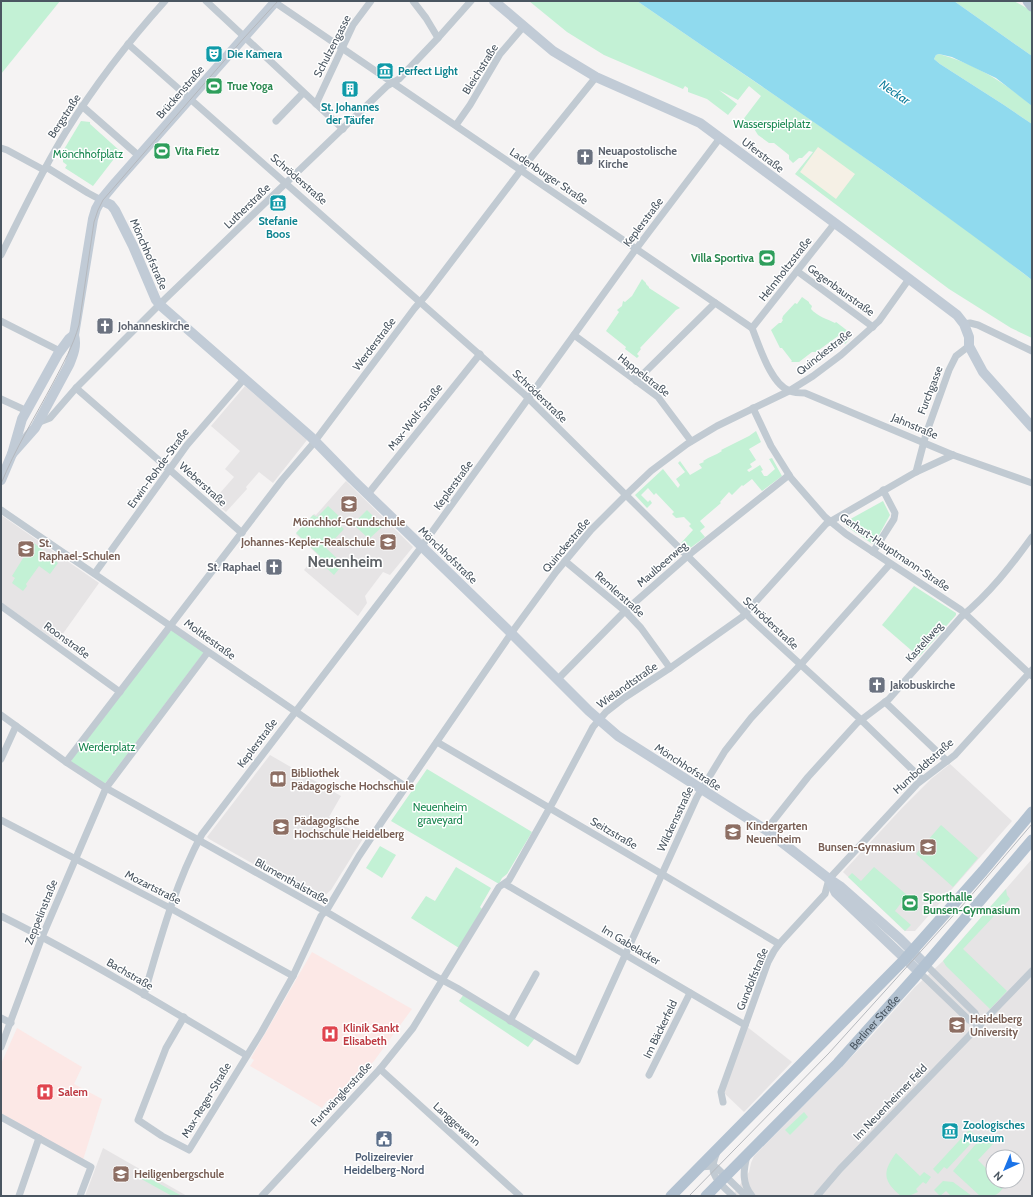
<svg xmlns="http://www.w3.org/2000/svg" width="1033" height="1197" font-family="Cabin,sans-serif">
<rect width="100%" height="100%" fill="#f5f3f3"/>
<g fill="#e6e4e5" fill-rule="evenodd">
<polygon points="245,386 307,440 273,483 259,472 246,487 247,489 226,512 213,501 234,477 225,469 240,451 211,426"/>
<polygon points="346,481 413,547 390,575 383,572 365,596 367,603 358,616 304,570 317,554 296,534 314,514 316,515"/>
<polygon points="1,515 99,583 57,642 1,602"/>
<polygon points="270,755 341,796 329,817 364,837 331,890 324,896 312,897 209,839 207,837"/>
<polygon points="950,764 1012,821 915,931 905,931 843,872 902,808 931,779"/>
<path d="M1032,859V1196H732L749,1172L751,1163L754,1156L866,1042L915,987L943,961ZM993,1157H1017V1181H993Z"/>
<polygon points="746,1026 792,1062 744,1112 722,1091"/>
<polygon points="103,1148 187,1196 85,1196"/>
</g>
<g fill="#fce8e6">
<polygon points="312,952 412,1009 374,1061 333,1105 327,1101 322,1108 250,1066 254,1060 251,1058"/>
<polygon points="17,1028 82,1067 74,1084 102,1099 83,1160 1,1113 1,1064"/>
</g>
<g fill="#c3f1d5">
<polygon points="1,1 60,1 1,74"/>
<polygon points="529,1 637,1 840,140 980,240 1032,280 1032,338 1011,328 949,289 795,174 813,152 809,151 802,158 799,158 793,163 789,159 789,155 774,143 769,143 758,135 753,127 742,121 761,96 749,86 738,100 719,90 737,104 728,115 707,99 688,92 688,88 685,86 683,89 604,55 567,32"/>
<polygon points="954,1 1014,1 1032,11 1032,56"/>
<path d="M939,54C974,63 1004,82 1032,106V124L1004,105L940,64L934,59L936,55Z"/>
<polygon points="81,121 90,122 90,124 120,151 93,186 65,168 67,165 63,162 63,159 60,156"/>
<polygon points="642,279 646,283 646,284 649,287 649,288 680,308 676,310 640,348 641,349 637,354 639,356 637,358 625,349 626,347 606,331 619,312 617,310 622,306 623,301 625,302 632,296"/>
<path d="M802,297L809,302V303L812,306L811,309C817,316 827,319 835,323L836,322L853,335L845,344L838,336L823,347L816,352H812L799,362H791L792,361L782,348H780L771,330L779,323H781L783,320L782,319L783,316L795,303L797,304Z"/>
<path d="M756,431L761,442L749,449L756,460L750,464L752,467L747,470L749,472L760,465L763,470L761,471L764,476H767L775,469L769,459L772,458L782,476L762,491L752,479L743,486L742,485L732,495L729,492L720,502L721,503L700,521L705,527L700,531L705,537L689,549H688L681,543L693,530L689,526L691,524L684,517L676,518L672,514L674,512L656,493L654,495L648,488L641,495L648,502L650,500L652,503L647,508L635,495L663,469L678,488L680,485L676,479L685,472L678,463L680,461L690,475L702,468L699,464L704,462L703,461C709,457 716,455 722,451L721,450L749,436Z"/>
<polygon points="883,501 890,515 874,544 871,543 846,526 845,522"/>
<polygon points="328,506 341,518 337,522 344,529 326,548 343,564 334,575 320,562 320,556 296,533 313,515 317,517"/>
<polygon points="367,510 383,526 369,539 353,524"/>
<polygon points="33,542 58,563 50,574 39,566 26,584 27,586 23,591 12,583 15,578 12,576"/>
<polygon points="914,586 956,613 956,615 919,657 882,625"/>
<polygon points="173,630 204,652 104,785 71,762 72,759 169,632"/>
<polygon points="427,769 532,832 507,874 502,878 499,884 391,821"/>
<polygon points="941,825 978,858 953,887 916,854"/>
<polygon points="380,846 396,855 382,878 366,868"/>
<polygon points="456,867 491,888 480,907 482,909 459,948 411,918 426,896 435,901"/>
<polygon points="874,867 907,895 895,911 911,925 905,931 848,877 852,873 861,881"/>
<polygon points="1006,889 1007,895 1010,899 963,949 1007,991 990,1009 946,966 943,961"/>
<polygon points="464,994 535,1038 528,1047 459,1001"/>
<polygon points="804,1112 808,1117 790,1135 785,1130"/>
<polygon points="969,1130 975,1135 979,1135 947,1169 944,1167 938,1174 933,1169"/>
<path d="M986,1137L993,1144L978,1160L993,1175V1181H999L1004,1186C998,1197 993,1196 980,1196L953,1171L975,1145Z"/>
<path d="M896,1153L920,1176L924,1172L931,1177L926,1184L923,1182L916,1189L918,1192L911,1195V1196H901C883,1181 882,1172 896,1153Z"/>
<polygon points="136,1171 182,1196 172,1196 134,1175"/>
<polygon points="943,1181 953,1182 972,1196 951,1196 946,1191 940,1196 934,1190"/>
</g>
<polygon fill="#f5f0e5" points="818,147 855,174 836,199 800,172"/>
<path fill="#90daee" d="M637,1H954L1032,56V106L996,78L952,57L939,54L936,55L934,59L940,64L1004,105L1032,124V280C904,182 770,92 637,1Z"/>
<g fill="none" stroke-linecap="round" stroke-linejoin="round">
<g stroke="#c1cad2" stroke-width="7">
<polyline points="206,1 343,129"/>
<path d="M273,1L752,328C759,345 771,385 790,391C795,393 801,393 805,393L953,455L1032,483"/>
<polyline points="413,1 426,18 438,38"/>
<polyline points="128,44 524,394 752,620 858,717 922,779"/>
<polyline points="316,104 353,25 371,1"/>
<polyline points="82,106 139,156"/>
<polyline points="276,121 303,93"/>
<polyline points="456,125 470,105 500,54 524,26"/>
<polyline points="1,148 7,150 44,170"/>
<polyline points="46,167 88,193 101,200"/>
<path d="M1,255C22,213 42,170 67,130C95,85 129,41 165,1"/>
<polyline points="797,271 873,327"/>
<polyline points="1,321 60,351"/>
<polyline points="964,324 970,323 978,325 1032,351"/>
<polyline points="752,328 835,223"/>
<polyline points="574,335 658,397 691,441"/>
<polyline points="636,381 715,303"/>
<polyline points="76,388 242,533"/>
<polyline points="1,399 27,411"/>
<polyline points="753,408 771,446 791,478 825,517 846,534 961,610 1032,676"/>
<polyline points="37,423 50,418 76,388 165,299 387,86 399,79 438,38 471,1"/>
<polyline points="916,472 926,434 949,370 956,356 969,346"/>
<polyline points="368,494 480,354"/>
<path d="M1,510C137,602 271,695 406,787"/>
<polyline points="873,552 894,519 895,513 883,490"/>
<polyline points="565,561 625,611 641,628 670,668"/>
<polyline points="95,573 187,445 244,379"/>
<polyline points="1,606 120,692"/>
<polyline points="557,680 625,611 691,553 789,475"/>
<polyline points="885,702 947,761"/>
<polyline points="1,715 66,762 106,788 330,914 433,975 457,988 577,1061 697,797 725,751 751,718 803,662 890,564"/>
<polyline points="437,742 662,874 779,944"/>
<polyline points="1,759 16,726"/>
<polyline points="66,762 282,480 312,445 414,309 426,295 521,170 596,77"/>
<polyline points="1,820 170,908 293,976"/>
<path d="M766,830L808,777L857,723L889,699L961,617C989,594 1011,566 1032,537"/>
<polyline points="505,884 745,1025"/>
<path d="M1,916C85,958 166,1007 246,1055"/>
<polyline points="925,964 975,1013 980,1025"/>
<polyline points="919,972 969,1020 980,1025"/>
<path d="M144,995C160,940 175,884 202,834L419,550L633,253L720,138"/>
<polyline points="184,1017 166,1048 138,1120 162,1136 189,1150 261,1033 293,976 321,916 328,908 359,856 383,820 515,628 556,572 591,530 629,492 651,471 687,444 717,426 789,391 813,376 841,355 879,321 909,279"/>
<polyline points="1,1018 11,1023"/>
<polyline points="510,1021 536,974"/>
<polyline points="1,1047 42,937 106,788 208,652"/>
<polyline points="380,1069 520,1196"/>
<polyline points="649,1075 690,993"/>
<polyline points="723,1102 721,1092 768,962 774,951 779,944 825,894 829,879 917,784 955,755 1032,670"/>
<polyline points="1,1117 91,1167 80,1196"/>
<path d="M717,1152C715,1157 713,1163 713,1168C713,1179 726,1189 733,1196"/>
<path d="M747,1156C743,1171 742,1184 752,1196"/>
<polyline points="700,1167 713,1166 717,1168 746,1196"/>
<polyline points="19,1196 39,1138"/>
<polyline points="262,1196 380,1069 413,1028 499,887 509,880 553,802 593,727 606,712 624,698 670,668 742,617 826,524 916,472 953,455"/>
<polyline points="817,1196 840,1169 1032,971"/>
</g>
<g stroke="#c1cbd6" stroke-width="10">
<polyline points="494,1 553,51 596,77 700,123 855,238 957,315 964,324 969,337 969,346 983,372 1032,427"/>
<polyline points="101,200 111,205 115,210 133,246 156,300 160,305 311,437 352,479 506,628 589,711 618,736 766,830 829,879 841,887 900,939 925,964"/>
<path d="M12,454L35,428L69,365C73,355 77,346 74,335L93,219L96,209L101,200L116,182L276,1"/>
<polyline points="1,480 12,454 22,419 58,354 69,339 74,335"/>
<polyline points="830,881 836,893 919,972"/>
</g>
<g stroke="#b3c2d1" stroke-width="11">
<polyline points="1028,1 1032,6"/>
<polyline points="671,1196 905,959 983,871 1032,812"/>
<path id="s1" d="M706,1196L838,1063L915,977L1032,840"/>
</g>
<g stroke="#b5b8bd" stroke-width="1">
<path d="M1,484C15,449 35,417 53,383C63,364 73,346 79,325L94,222L98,210L103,200L244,38L278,1"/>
<polyline points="689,1196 829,1053 969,898 1032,824"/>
</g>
</g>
<defs>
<g id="theatre-square" transform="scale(0.9)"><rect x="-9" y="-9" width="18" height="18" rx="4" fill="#0f9aa8" stroke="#fff"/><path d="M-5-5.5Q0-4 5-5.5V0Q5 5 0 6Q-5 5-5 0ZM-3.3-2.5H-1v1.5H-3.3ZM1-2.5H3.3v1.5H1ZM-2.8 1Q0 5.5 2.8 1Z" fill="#fff"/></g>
<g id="museum-square" transform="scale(0.9)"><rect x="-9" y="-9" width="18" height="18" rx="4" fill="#0f9aa8" stroke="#fff"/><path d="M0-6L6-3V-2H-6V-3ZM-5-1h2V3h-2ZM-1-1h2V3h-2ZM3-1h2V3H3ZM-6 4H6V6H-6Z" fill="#fff"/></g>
<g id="stadium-square" transform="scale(0.9)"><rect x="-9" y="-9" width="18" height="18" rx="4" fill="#2e9e5b" stroke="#fff"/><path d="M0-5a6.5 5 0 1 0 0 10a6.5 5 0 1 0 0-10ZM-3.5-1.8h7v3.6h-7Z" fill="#fff"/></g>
<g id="building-square" transform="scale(0.9)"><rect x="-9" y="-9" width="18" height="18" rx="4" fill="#0f9aa8" stroke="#fff"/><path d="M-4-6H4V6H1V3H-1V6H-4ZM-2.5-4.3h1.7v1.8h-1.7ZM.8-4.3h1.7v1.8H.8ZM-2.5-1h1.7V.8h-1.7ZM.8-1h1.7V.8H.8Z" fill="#fff"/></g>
<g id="church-square" transform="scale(0.9)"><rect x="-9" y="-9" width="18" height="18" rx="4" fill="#6b7280" stroke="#fff"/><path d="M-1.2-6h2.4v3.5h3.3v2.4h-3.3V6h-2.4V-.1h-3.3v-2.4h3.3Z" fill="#fff"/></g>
<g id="school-square" transform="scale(0.9)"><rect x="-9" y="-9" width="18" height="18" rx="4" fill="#8d6e63" stroke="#fff"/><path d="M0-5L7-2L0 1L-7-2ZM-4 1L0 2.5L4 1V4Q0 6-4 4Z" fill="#fff"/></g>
<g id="library-square" transform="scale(0.9)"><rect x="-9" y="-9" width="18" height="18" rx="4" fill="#8d6e63" stroke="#fff"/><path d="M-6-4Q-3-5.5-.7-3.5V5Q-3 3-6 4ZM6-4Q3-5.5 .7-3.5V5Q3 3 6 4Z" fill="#fff"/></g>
<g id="university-square" transform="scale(0.9)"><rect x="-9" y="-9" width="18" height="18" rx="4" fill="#8d6e63" stroke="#fff"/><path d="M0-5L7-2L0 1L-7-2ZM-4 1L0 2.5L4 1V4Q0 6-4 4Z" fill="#fff"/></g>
<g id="hospital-square" transform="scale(0.9)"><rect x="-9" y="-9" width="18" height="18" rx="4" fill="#e0444e" stroke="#fff"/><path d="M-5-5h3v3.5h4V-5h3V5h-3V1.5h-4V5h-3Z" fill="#fff"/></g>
<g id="civic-square" transform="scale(0.9)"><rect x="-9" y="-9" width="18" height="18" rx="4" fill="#5c6f8a" stroke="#fff"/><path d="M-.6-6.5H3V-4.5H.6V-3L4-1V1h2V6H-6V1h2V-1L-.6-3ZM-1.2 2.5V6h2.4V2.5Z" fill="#fff"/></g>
</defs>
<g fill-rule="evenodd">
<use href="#theatre-square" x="214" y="54"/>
<use href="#museum-square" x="385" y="71"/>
<use href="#stadium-square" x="214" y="86"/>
<use href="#building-square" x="350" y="89"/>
<use href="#stadium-square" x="162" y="151"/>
<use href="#church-square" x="585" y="157"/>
<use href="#museum-square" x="278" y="203"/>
<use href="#stadium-square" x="767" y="258"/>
<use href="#church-square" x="105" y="326"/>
<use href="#school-square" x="349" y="504"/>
<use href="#school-square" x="388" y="542"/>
<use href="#school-square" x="26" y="549"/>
<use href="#church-square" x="274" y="567"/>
<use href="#church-square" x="877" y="685"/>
<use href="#library-square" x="278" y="779"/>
<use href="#university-square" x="281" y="827"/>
<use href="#school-square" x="733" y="832"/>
<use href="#school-square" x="928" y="847"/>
<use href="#stadium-square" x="910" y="903"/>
<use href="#university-square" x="957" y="1025"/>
<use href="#hospital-square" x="330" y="1034"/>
<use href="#hospital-square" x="45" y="1092"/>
<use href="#museum-square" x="950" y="1131"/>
<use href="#civic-square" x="384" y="1139"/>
<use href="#school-square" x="121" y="1174"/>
</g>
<g text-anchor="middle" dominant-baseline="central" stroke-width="3" stroke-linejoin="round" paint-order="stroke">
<g font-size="11" fill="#4a5661" stroke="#fff">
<text transform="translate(332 46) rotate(-63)">Schulzengasse</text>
<text transform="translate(480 69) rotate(-58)">Bleichstraße</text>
<text transform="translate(180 92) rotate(-49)">Brückenstraße</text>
<text transform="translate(64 116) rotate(-57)">Bergstraße</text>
<text transform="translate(763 155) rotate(37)">Uferstraße</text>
<text transform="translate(549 176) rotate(34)">Ladenburger Straße</text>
<text transform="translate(299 179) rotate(41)">Schröderstraße</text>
<text transform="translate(247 206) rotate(-44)">Lutherstraße</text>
<text transform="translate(643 222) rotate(-53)">Keplerstraße</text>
<text transform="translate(149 254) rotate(66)">Mönchhofstraße</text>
<text transform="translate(785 269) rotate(-52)">Helmholtzstraße</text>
<text transform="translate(841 290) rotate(36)">Gegenbaurstraße</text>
<text transform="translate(374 344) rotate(-53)">Werderstraße</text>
<text transform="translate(824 352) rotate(-38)">Quinckestraße</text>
<text transform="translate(644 375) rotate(38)">Happelstraße</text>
<text transform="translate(930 390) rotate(-69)">Furchgasse</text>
<text transform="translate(540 396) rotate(44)">Schröderstraße</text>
<text transform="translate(415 417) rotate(-52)">Max-Wolf-Straße</text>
<text transform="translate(915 426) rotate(23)">Jahnstraße</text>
<text transform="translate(158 468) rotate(-54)">Erwin-Rohde-Straße</text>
<text transform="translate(203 484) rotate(42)">Weberstraße</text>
<text transform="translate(453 485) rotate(-54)">Keplerstraße</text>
<text transform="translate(566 545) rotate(-50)">Quinckestraße</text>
<text transform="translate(895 552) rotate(34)">Gerhart-Hauptmann-Straße</text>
<text transform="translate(448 555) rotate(44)">Mönchhofstraße</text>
<text transform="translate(662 564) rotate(-41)">Maulbeerweg</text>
<text transform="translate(620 594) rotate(42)">Remlerstraße</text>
<text transform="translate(771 623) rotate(43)">Schröderstraße</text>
<text transform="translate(210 639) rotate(36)">Moltkestraße</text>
<text transform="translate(67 640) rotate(36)">Roonstraße</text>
<text transform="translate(924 642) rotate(-48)">Kastellweg</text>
<text transform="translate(627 685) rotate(-35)">Wielandtstraße</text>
<text transform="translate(257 743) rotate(-53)">Keplerstraße</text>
<text transform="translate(923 766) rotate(-42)">Humboldtstraße</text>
<text transform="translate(688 767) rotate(33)">Mönchhofstraße</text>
<text transform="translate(675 819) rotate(-65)">Wilckensstraße</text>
<text transform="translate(614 833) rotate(30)">Seitzstraße</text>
<text transform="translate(292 881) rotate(29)">Blumenthalstraße</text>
<text transform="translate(153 887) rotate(27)">Mozartstraße</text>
<text transform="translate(41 912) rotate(-68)">Zeppelinstraße</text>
<text transform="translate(631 945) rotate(31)">Im Gabelacker</text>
<text transform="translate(130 974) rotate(30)">Bachstraße</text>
<text transform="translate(752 979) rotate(-68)">Gundolfstraße</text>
<text stroke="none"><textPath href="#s1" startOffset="242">Berliner Straße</textPath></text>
<text transform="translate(660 1029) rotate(-64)">Im Bäckerfeld</text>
<text transform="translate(341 1094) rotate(-47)">Furtwänglerstraße</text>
<text transform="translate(206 1100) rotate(-59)">Max-Reger-Straße</text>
<text transform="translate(890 1102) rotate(-46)">Im Neuenheimer Feld</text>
<text transform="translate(457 1124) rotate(42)">Langgewann</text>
</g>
<g font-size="11" font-weight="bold" fill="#0d838f" stroke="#fff" text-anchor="start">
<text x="227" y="54">Die Kamera</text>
<text x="398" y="71">Perfect Light</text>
<text x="350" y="107" text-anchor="middle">St. Johannes<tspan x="350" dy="13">der Täufer</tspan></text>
<text x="278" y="221" text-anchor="middle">Stefanie<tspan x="278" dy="13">Boos</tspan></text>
<text x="963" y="1125">Zoologisches<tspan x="963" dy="13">Museum</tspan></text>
</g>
<g font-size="11" font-weight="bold" fill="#27864d" stroke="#fff" text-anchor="start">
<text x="227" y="86">True Yoga</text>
<text x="175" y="151">Vita Fietz</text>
<text x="754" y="258" text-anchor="end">Villa Sportiva</text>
<text x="923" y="897">Sporthalle<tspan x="923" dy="13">Bunsen-Gymnasium</tspan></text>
</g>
<g font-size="11" fill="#17864f" stroke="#fff">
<text x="772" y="124">Wasserspielplatz</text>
<text x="88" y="154">Mönchhofplatz</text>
<text x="107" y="747">Werderplatz</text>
<text x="440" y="807">Neuenheim<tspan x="440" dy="13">graveyard</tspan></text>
</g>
<g font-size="11" font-weight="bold" fill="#5b616d" stroke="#fff" text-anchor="start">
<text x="598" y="151">Neuapostolische<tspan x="598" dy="13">Kirche</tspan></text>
<text x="118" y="326">Johanneskirche</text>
<text x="261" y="567" text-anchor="end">St. Raphael</text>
<text x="890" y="685">Jakobuskirche</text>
</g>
<g font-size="11" font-weight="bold" fill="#785e54" stroke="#fff" text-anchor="start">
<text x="349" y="522" text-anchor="middle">Mönchhof-Grundschule</text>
<text x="375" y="542" text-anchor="end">Johannes-Kepler-Realschule</text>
<text x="39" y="543">St.<tspan x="39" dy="13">Raphael-Schulen</tspan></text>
<text x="291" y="773">Bibliothek<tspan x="291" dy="13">Pädagogische Hochschule</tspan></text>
<text x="294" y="821">Pädagogische<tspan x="294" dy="13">Hochschule Heidelberg</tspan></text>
<text x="746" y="826">Kindergarten<tspan x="746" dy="13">Neuenheim</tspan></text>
<text x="915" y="847" text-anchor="end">Bunsen-Gymnasium</text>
<text x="970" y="1019">Heidelberg<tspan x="970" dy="13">University</tspan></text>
<text x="134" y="1174">Heiligenbergschule</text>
</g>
<g font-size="11" font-weight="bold" fill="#be3a42" stroke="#fff" text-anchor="start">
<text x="343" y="1028">Klinik Sankt<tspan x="343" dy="13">Elisabeth</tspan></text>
<text x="58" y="1092">Salem</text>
</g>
<g font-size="11" font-weight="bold" fill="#4e5e75" stroke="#fff">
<text x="384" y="1157">Polizeirevier<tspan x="384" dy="13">Heidelberg-Nord</tspan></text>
</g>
<g font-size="12" font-style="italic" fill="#0c7c9b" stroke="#fff">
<text transform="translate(895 92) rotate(34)">Neckar</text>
</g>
<g font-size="15" font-weight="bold" fill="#5f6368" stroke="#fff">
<text x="345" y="562">Neuenheim</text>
</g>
</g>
<rect width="1033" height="1197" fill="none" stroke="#4a5661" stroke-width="4"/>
<g transform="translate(1005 1169) rotate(224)"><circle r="19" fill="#ffffff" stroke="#b7bbc0"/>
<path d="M0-3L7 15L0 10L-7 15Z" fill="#1a73e8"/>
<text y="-6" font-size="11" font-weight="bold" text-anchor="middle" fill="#4a5661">N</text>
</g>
</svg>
